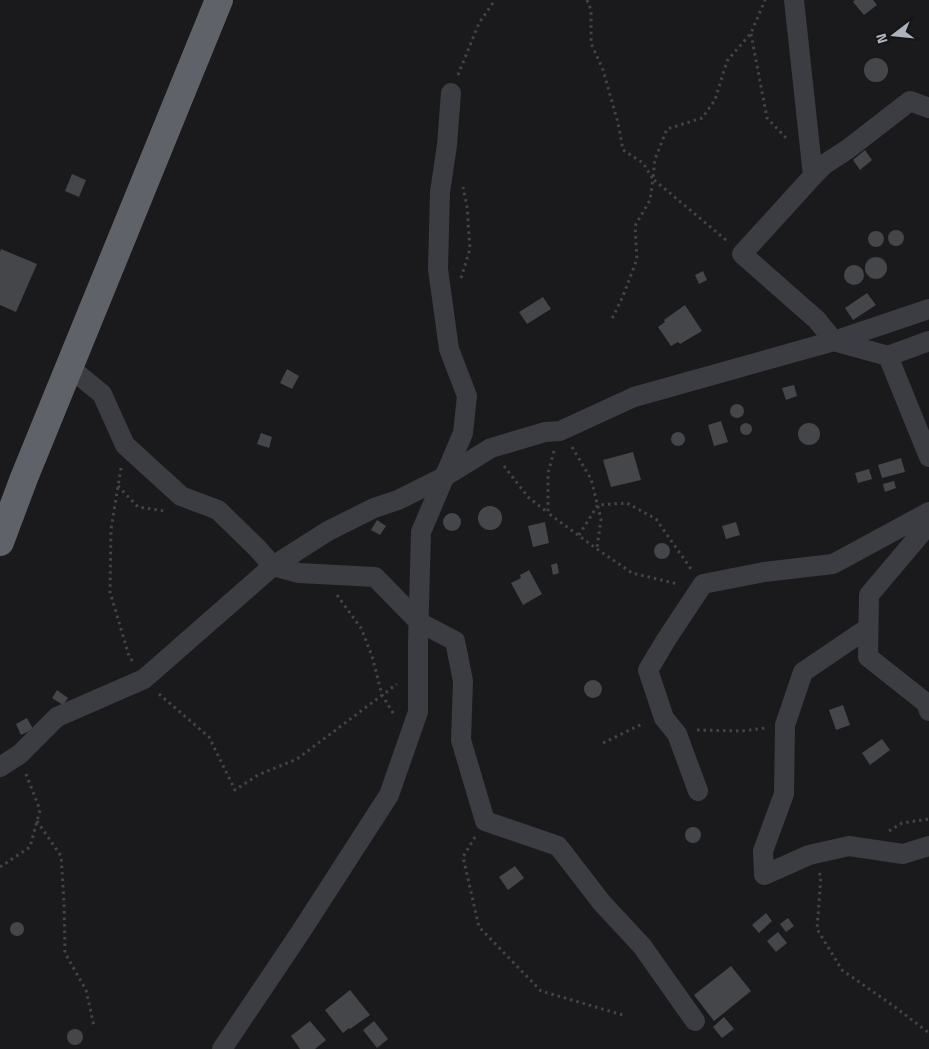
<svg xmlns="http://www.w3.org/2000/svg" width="929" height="1049" font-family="'Titillium Web',sans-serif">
<rect width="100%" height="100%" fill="#1a1a1d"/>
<g fill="#44464a">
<polygon points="855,0 873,0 877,5 864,15 853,2"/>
<circle cx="876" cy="70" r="12"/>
<polygon points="865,150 872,160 860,170 853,160"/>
<polygon points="72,174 86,180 79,197 65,191"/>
<circle cx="896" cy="238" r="8"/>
<circle cx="876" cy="239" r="8"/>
<polygon points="1,249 37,264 16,312 0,305 0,252"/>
<circle cx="876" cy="268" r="11"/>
<circle cx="854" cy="275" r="10"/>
<polygon points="703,271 707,280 699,284 695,275"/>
<polygon points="867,293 876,305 853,320 845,308"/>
<polygon points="543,297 551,309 527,324 519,312"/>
<polygon points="685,305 702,331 680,344 678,342 671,346 658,327 665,322 664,320"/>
<polygon points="287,369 299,376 292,389 280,383"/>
<polygon points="794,385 797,396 786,400 782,388"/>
<circle cx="737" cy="411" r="7"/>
<polygon points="721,421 728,442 714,446 708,425"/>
<circle cx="809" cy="434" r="11"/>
<circle cx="746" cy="429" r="6"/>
<circle cx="678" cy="439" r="7"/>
<polygon points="261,433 272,437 269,448 257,444"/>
<polygon points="633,452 641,480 611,487 603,460"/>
<polygon points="901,458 905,472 882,478 878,465"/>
<polygon points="869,469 872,479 858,483 855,473"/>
<polygon points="894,481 896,488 885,492 883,484"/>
<circle cx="490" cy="518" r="12"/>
<circle cx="452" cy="522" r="9"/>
<polygon points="377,520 386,526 380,535 371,530"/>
<polygon points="545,522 549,543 533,547 528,526"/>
<polygon points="736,522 740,535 726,539 722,526"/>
<circle cx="662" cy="551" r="8"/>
<polygon points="557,563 559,573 553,575 551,565"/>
<polygon points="529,570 542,594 523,605 511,583 521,578 520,575"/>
<circle cx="593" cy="689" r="9"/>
<polygon points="57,690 68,698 63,705 52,698"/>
<polygon points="843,705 850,725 836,730 829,710"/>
<polygon points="27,718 33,729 21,735 16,724"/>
<polygon points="882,739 890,750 870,765 862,753"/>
<circle cx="693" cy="835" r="8"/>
<polygon points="515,866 524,878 508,890 499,877"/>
<polygon points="766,913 772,921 759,933 752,925"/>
<polygon points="788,918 794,926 786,932 780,924"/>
<circle cx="17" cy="929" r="7"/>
<polygon points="778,932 787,943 776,952 767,941"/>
<polygon points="731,966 751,991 714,1021 694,995"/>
<polygon points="350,990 370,1015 350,1029 349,1028 343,1033 325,1010"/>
<polygon points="724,1017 734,1029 722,1038 713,1027"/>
<polygon points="310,1021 326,1040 315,1049 300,1049 291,1036"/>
<polygon points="374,1021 388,1039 377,1048 363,1030"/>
<circle cx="75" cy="1037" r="8"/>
</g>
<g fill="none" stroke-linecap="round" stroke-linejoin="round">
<g stroke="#414448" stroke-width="3" stroke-dasharray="2.5 4" stroke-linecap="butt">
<polyline points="587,0 591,10 591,43 603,70 618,123 623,150 643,163 653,179 650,200 635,226 637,259 623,296 611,321"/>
<polyline points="751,34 767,118 788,140"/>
<polyline points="458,75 479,23 495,0"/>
<polyline points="726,240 653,179 655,159 667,129 702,118 715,100 727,61 751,33 765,0"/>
<polyline points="461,278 470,249 467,207 463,187"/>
<polyline points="572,447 591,479 601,519 597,548"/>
<polyline points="554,451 548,473 548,513 597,549 632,573 678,584"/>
<polyline points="504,466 528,497 547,512"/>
<polyline points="121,468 111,529 110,592 129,656 133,662"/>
<polyline points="118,486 138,507 165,511"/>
<polyline points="579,535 598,505 627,503 656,519 691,569"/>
<polyline points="337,595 361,628 372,656 382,695 395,716"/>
<polyline points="159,694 209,737 235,790 258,775 297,759 397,684"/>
<polyline points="697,730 742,731 766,728"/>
<polyline points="603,743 644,723"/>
<polyline points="37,821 61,856 64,902 65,953 86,990 94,1026"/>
<polyline points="889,831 902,823 929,819"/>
<polyline points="475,837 463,857 479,927 541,991 623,1015"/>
<polyline points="0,867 30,847 40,810 26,774"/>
<polyline points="819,873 821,876 817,929 842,970 895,1007 929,1033"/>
</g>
<g stroke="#3b3d42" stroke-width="20">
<polyline points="794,0 813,176 742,254 817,320 834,341 888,356 929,457"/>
<polyline points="813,176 825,164 848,149 910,101 929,108"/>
<polyline points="888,356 929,341"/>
<polyline points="69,367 102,394 125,445 181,496 218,510 257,548 273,566 299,573 375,577 419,622 455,641 463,681 461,740 485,821 558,846 602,903 642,946 695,1021"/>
<polyline points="929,524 869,595 868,657 926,703 929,711"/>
<polyline points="868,628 803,672 785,725 784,794 763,851 764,875 809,855 849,846 903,854 929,846"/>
<polyline points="0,767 20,754 57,717 144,679 273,566 328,531 374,508 398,500 444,477 491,448 545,432 560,431 634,397 834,341 929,309"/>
<polyline points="698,791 677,734 664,718 648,670 666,640 703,584 764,572 833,564 929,512"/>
<polyline points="222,1049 300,933 389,795 418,712 418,642 421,532 463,433 467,396 449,349 438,269 440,192 447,145 451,93"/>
</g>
<polyline stroke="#606269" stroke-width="28" points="0,542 24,478 219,0"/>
</g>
<g transform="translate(894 35) rotate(254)" stroke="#151518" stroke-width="4" paint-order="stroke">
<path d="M0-4L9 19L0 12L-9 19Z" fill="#adb2bc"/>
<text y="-8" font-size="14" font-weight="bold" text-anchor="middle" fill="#adb2bc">N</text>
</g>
</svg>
